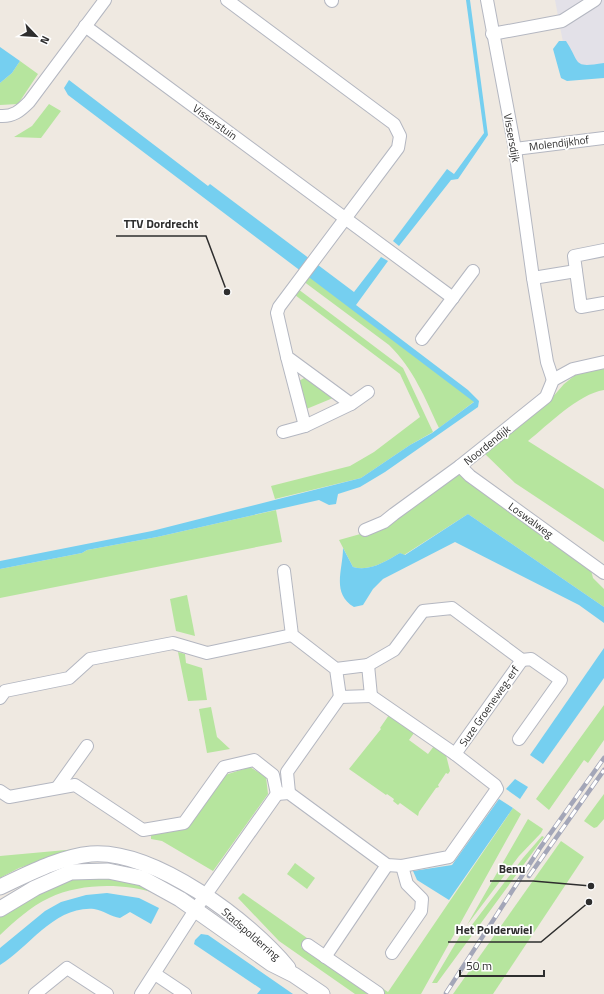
<svg xmlns="http://www.w3.org/2000/svg" width="604" height="994" font-family="'Titillium Web',sans-serif">
<rect width="100%" height="100%" fill="#efe9e1"/>
<polygon fill="#e3e1e8" points="555,0 604,0 604,65 568,69"/>
<g fill="#b6e59e">
<polygon points="20,61 38,74 18,104 0,105 0,83 12,73"/>
<polygon points="49,104 61,111 41,138 14,137 32,126"/>
<path d="M308,275L475,401L439,428C425,398 413,368 389,345L303,281Z"/>
<polygon points="298,289 403,368 433,432 410,445 361,478 275,499 271,486 350,466 374,452 420,417 400,374 295,295"/>
<path d="M604,364V390C578,394 548,425 528,441L604,489V542L515,483L483,452L551,399L564,384L583,369Z"/>
<polygon points="306,377 333,398 304,410 297,382"/>
<path d="M458,474L590,566L593,578L604,589V607L468,514L404,555L400,553C386,561 370,572 353,567L339,540L371,531Z"/>
<polygon points="276,510 282,542 0,598 0,569 82,553 87,550 157,537"/>
<polygon points="187,595 195,636 176,631 170,599"/>
<polygon points="178,652 185,654 186,663 202,668 207,700 188,701"/>
<polygon points="604,705 604,740 588,763 584,760 549,810 536,799"/>
<polygon points="211,707 217,737 230,749 207,753 199,709"/>
<polygon points="389,715 414,733 409,740 428,754 434,746 446,755 450,771 448,774 446,773 438,785 439,787 436,788 419,812 418,816 400,803 398,805 393,801 394,799 387,794 386,795 349,769 381,729 380,728"/>
<polygon points="250,767 266,777 268,794 213,871 162,841 151,839 151,834 188,825 225,775"/>
<polygon points="604,794 604,819 597,827 594,828 584,821"/>
<polygon points="513,808 521,814 421,994 369,994 376,984 388,992"/>
<polygon points="528,819 543,829 541,833 519,856 467,925"/>
<polygon points="542,836 544,837 437,983 432,983 464,929 468,930 523,858"/>
<polygon points="561,841 584,857 493,994 453,994"/>
<polygon points="77,849 19,868 0,878 0,856"/>
<polygon points="295,863 315,878 307,889 287,874"/>
<path d="M90,876L136,880L155,893C123,883 80,883 49,898C30,907 15,921 0,935V913L61,880Z"/>
<polygon points="243,893 307,938 301,947 368,994 355,994 279,941 238,898"/>
</g>
<g fill="#75cff0">
<polygon points="466,0 470,0 488,135 458,179 451,180 399,246 393,241 447,169 454,174 484,133"/>
<path d="M559,41H566C581,64 572,68 604,63V78L567,81L561,78L553,49Z"/>
<polygon points="0,47 20,61 12,73 0,83"/>
<polygon points="69,80 208,186 210,184 354,292 381,257 388,261 356,305 468,390 479,401 478,407 385,472 360,487 338,494 336,504 329,505 319,500 157,537 87,550 82,553 0,569 0,561 152,531 361,478 410,445 432,433 474,402 68,95 64,88"/>
<path d="M468,514L604,607V623L579,605L455,542L383,579L373,589L363,605L354,607C331,593 343,570 343,548L353,567C370,572 386,561 400,553L405,555Z"/>
<polygon points="604,648 604,678 543,764 530,755"/>
<polygon points="515,779 528,787 520,799 506,789"/>
<polygon points="499,799 513,808 449,900 417,880 413,871 452,865"/>
<path d="M107,893L139,898L159,908L151,924L130,912L120,918C111,917 103,910 94,909C54,906 30,947 0,965V948L45,911L61,902L86,895Z"/>
<polygon points="201,934 208,935 293,994 257,994 261,989 194,944 195,940"/>
</g>
<g fill="none" stroke-linecap="round" stroke-linejoin="round">
<g stroke="#b4b7c1" stroke-width="14">
<g id="minor">
<polyline points="227,0 394,124 400,136 398,148 279,307 277,313 287,357 351,404"/>
<polyline points="331,0 332,1"/>
<polyline points="487,0 515,149 533,278 547,362 553,380"/>
<polyline points="85,26 453,298"/>
<polyline points="492,34 562,21 595,0"/>
<path d="M0,116C13,117 20,111 29,102L105,0"/>
<polyline points="515,149 604,138"/>
<polyline points="576,271 574,256 604,250"/>
<polyline points="533,278 576,271 581,307 604,303"/>
<polyline points="422,339 473,271"/>
<polyline points="287,357 305,426 351,404 368,392"/>
<polyline points="283,432 305,426"/>
<polyline points="460,466 470,476 604,573"/>
<polyline points="365,530 384,522 394,514 460,466 546,397 553,380 573,369 604,362"/>
<polyline points="284,571 292,635 336,669 368,665 371,696 340,697 336,669"/>
<polyline points="368,665 394,650 423,611 452,608 522,660 455,754"/>
<polyline points="0,698 5,691 69,678 90,659 173,643 207,653 292,635"/>
<polyline points="519,739 561,680 531,659 522,660"/>
<polyline points="57,788 87,746"/>
<polyline points="0,791 9,797 75,785 143,830 184,823 224,767 254,760 273,775 277,794 289,793 387,865 402,866 449,857 497,789 495,785 455,754 371,696"/>
<polyline points="289,793 287,772 340,697"/>
<polyline points="308,945 378,993"/>
<polyline points="392,953 421,911 422,899 407,884 402,866"/>
<polyline points="325,957 387,865"/>
<polyline points="155,974 185,994"/>
<polyline points="35,994 67,968 107,994"/>
<polyline points="141,994 195,910 277,794"/>
</g>
</g>
<g stroke="#b4b7c1" stroke-width="17">
<g id="tertiary">
<path d="M0,887C28,874 60,857 91,854C154,849 250,921 288,968"/>
<polyline points="0,909 35,888 71,872 108,871 142,878 180,899 272,964 294,975 322,994"/>
</g>
</g>
<use href="#minor" stroke="#fff" stroke-width="12"/>
<use href="#tertiary" stroke="#fff" stroke-width="15"/>
<g stroke="#a3a6b8" stroke-width="4.5">
<g id="rail">
<polyline points="529,876 604,770"/>
<polyline points="446,993 540,848 604,758"/>
</g>
</g>
<use href="#rail" stroke="#fff" stroke-width="3" stroke-dasharray="9" stroke-linecap="butt"/>
</g>
<g text-anchor="middle" dominant-baseline="central" stroke-width="3.5" stroke-linejoin="round" paint-order="stroke">
<g font-size="11" fill="#2e2e2e" stroke="#fff">
<text transform="translate(215 122) rotate(36)">Visserstuin</text>
<text transform="translate(512 138) rotate(80)">Vissersdijk</text>
<text transform="translate(559 143) rotate(-7)">Molendijkhof</text>
<text transform="translate(487 445) rotate(-39)">Noordendijk</text>
<text transform="translate(531 520) rotate(36)">Loswalweg</text>
<text transform="translate(489 706) rotate(-55)">Suze Groeneweg-erf</text>
<text transform="translate(251 934) rotate(41)">Stadspolderring</text>
</g>
</g>
<path fill="none" stroke="#2e2e2e" stroke-width="1.5" d="M227 292L206 236H116M591 886L533 881H490M589 902L541 942H448"/>
<g fill="#2e2e2e" stroke="#fff" stroke-width="1.5">
<circle cx="227" cy="292" r="4"/>
<circle cx="591" cy="886" r="4"/>
<circle cx="589" cy="902" r="4"/>
</g>
<g font-size="12" text-anchor="middle" font-weight="bold" fill="#2e2e2e" stroke="#fff" stroke-width="3.5" stroke-linejoin="round" paint-order="stroke">
<text x="161" y="228">TTV Dordrecht</text>
<text x="512" y="873">Benu</text>
<text x="494" y="934">Het Polderwiel</text>
</g>
<g transform="translate(36 36) rotate(115)" stroke="#ffffff" stroke-width="3" paint-order="stroke">
<path d="M0-3L7 15L0 10L-7 15Z" fill="#2e2e2e"/>
<text y="-6" font-size="11" font-weight="bold" text-anchor="middle" fill="#2e2e2e">N</text>
</g>
<path d="M460 970v6h84v-6" fill="none" stroke="#2e2e2e" stroke-width="2"/>
<text x="466" y="970" font-size="12" fill="#2e2e2e" stroke="#ffffff" stroke-width="3" paint-order="stroke">50 m</text>
</svg>
